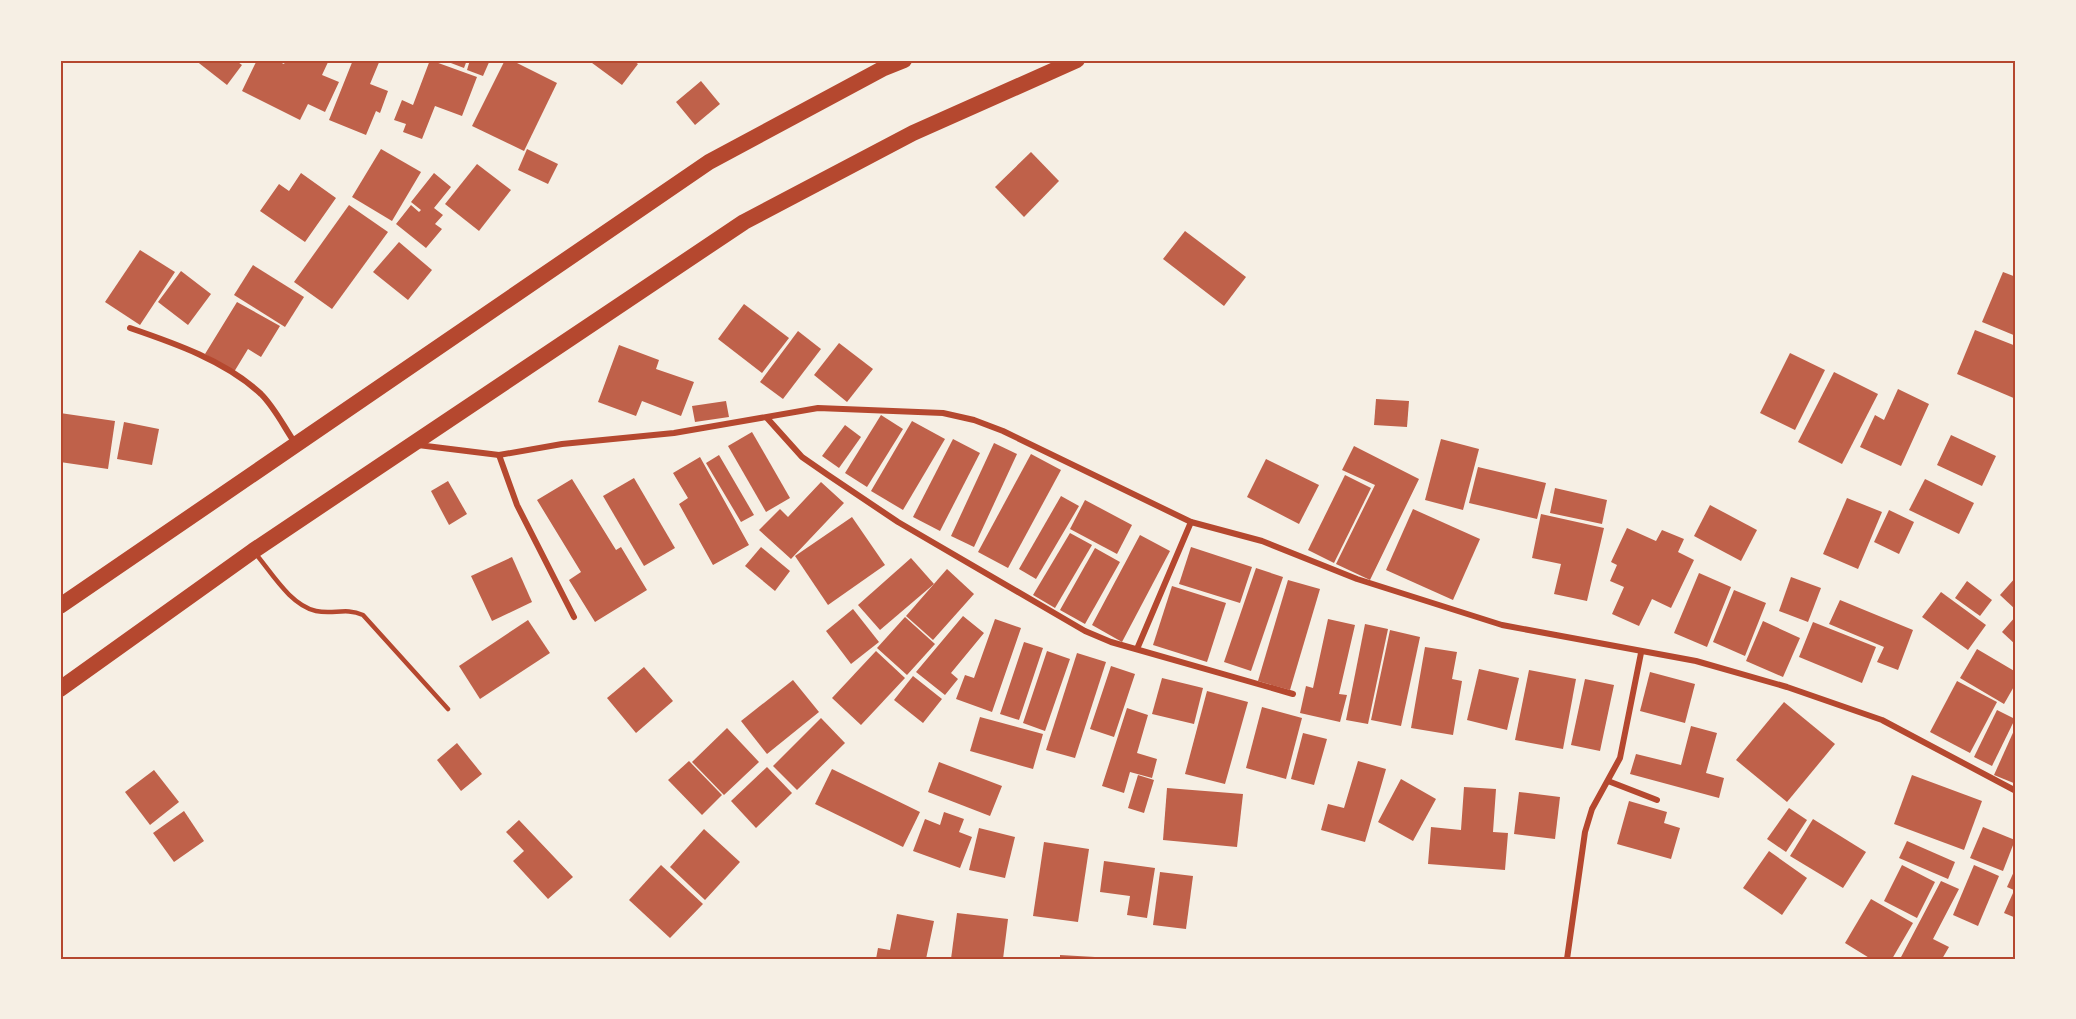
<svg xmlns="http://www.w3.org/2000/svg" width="2076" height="1019" font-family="'Crimson Pro',serif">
<rect width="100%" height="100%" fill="#f6efe4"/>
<g fill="#bf614a">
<polygon points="195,60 235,60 242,65 227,85"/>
<polygon points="257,60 275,60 284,64 286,60 329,60 322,75 339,82 325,112 308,104 300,120 242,91"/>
<polygon points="353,60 380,60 370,84 388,91 380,113 376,111 366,135 329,120"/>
<polygon points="430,60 477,77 462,116 435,106 422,139 403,132 406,124 394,120 402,100 413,105"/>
<polygon points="443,60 467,60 464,68"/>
<polygon points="470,60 490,60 483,76 467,70"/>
<polygon points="505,60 511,60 557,83 524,151 472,126"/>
<polygon points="588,60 632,60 638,64 622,85"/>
<polygon points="701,81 720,104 695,125 676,102"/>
<polygon points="381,149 421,172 392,221 352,197"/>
<polygon points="527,149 558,164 548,184 518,170"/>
<polygon points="1031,152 1059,181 1024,217 995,187"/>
<polygon points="477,164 511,190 479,231 445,204"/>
<polygon points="301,173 336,198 305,242 260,211 279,184 289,191"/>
<polygon points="434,173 451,187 434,208 443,215 435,224 442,229 426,248 396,224 411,205 419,212 421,210 411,202"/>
<polygon points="349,205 388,232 332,309 294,282"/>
<polygon points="1185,231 1246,277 1224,306 1163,259"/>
<polygon points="399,242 432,270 408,300 373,272"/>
<polygon points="140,250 175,272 140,325 105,302"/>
<polygon points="253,265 304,297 285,327 234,295"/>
<polygon points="181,271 211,294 188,325 158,302"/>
<polygon points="2003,272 2016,277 2016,336 1982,322"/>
<polygon points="237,302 280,326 261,357 248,349 234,372 205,354"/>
<polygon points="744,304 789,338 762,373 718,339"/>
<polygon points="1975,330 2016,346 2016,399 1957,374"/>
<polygon points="798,331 821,349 783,399 760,382"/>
<polygon points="839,343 873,369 847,402 814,375"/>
<polygon points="619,345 659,360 656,369 694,382 681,416 642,401 636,416 598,402"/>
<polygon points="1790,353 1825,370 1795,430 1760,413"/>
<polygon points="1834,372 1878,394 1842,464 1798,442"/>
<polygon points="1898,389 1929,404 1901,466 1860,447 1875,415 1884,420"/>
<polygon points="1376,399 1409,401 1407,427 1374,425"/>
<polygon points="726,401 729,417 695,422 692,406"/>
<polygon points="60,413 115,421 108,469 60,462"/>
<polygon points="881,415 903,429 867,487 845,473"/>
<polygon points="912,421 945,439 903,510 871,491"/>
<polygon points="124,422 159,429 152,465 117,459"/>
<polygon points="845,425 861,437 839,468 822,456"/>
<polygon points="752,432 790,498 766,512 728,446"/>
<polygon points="1951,435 1996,456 1982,486 1937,465"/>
<polygon points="953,439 980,453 940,531 913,517"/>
<polygon points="1441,439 1479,449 1463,510 1425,500"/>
<polygon points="994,443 1017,454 974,547 951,536"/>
<polygon points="1354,446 1419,479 1370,580 1336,564 1375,485 1342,470"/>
<polygon points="1031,454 1061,470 1008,568 978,552"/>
<polygon points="719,455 754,515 741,522 706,463"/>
<polygon points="700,457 749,545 713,565 679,504 688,498 673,473"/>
<polygon points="1266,459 1319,485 1299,524 1247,497"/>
<polygon points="1478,467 1546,483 1537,519 1469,503"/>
<polygon points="1345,475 1371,488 1334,563 1308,550"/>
<polygon points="634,478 675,548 644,566 603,496"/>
<polygon points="572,479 616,550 621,547 647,590 595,622 569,580 581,572 537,500"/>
<polygon points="1925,479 1974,503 1959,534 1909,510"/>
<polygon points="448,481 467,514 449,525 431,491"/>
<polygon points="821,482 844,503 791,559 759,530 780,509 788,517"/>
<polygon points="1555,488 1607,500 1602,524 1550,513"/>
<polygon points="1061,496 1079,506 1036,579 1019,569"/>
<polygon points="1847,498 1882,512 1858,569 1823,554"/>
<polygon points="1085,500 1132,525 1117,554 1070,529"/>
<polygon points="1710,505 1757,530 1741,561 1694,536"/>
<polygon points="1413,509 1480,539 1453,600 1386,570"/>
<polygon points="1889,510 1914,522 1899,554 1874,542"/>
<polygon points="1541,514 1604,528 1587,601 1554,594 1561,564 1532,558"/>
<polygon points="852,517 885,565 828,605 795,556"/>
<polygon points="1627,528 1656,541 1662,530 1684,539 1678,552 1694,560 1671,608 1652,599 1639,626 1612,614 1624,587 1610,581 1617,565 1611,562"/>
<polygon points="1070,533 1092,545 1055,608 1033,595"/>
<polygon points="1140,535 1170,551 1122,642 1092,625"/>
<polygon points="761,547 790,571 775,591 745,566"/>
<polygon points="1191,547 1252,567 1240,603 1179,584"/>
<polygon points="1095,548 1120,562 1085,624 1060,610"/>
<polygon points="512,557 532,602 492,621 471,576"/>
<polygon points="911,558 934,584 880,630 858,605"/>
<polygon points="1256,568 1283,577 1251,671 1224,662"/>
<polygon points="947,569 974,594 933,640 906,616"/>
<polygon points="1699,573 1731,587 1707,647 1674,633"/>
<polygon points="1791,577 1821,588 1808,622 1779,611"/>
<polygon points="2016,577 2016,610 2000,595"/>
<polygon points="1288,580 1320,589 1290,690 1258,681"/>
<polygon points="1967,581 1992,600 1980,616 1955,598"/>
<polygon points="1172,586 1226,603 1207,662 1153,645"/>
<polygon points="1734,590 1766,603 1745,656 1713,642"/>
<polygon points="1941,592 1986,625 1968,650 1922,617"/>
<polygon points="1840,600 1913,630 1898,670 1877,662 1884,647 1829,624"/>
<polygon points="853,609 879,642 851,664 826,631"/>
<polygon points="963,616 984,633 951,673 958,679 945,695 916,672"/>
<polygon points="2016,616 2016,645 2002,632"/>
<polygon points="905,617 935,644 907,675 877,648"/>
<polygon points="995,619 1021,628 992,712 956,699 965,675 974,678"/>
<polygon points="1328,619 1355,625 1339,694 1347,695 1340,722 1300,713 1306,686 1313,688"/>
<polygon points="528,620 550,653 480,699 459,666"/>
<polygon points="1763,621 1800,638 1783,677 1746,661"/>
<polygon points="1813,622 1876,647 1862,683 1799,657"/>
<polygon points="1365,624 1388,629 1368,724 1346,720"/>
<polygon points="1390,630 1420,637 1401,726 1371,720"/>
<polygon points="1024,642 1043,648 1019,720 1000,714"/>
<polygon points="1425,647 1457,652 1452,679 1462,681 1453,735 1411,728"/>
<polygon points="1977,649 2016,672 2016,683 2004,704 1960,678"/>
<polygon points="876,651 905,678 861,725 832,698"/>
<polygon points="1047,651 1070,659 1045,731 1023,723"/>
<polygon points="1077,653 1106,662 1075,758 1046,750"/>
<polygon points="1111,666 1135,674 1114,737 1090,729"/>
<polygon points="644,667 673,701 636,733 607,698"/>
<polygon points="1479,669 1519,678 1507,730 1467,720"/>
<polygon points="1529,670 1576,679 1563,749 1515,740"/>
<polygon points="1650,672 1695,684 1685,723 1640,711"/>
<polygon points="913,676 942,699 923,723 894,700"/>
<polygon points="1162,678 1203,688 1194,724 1152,714"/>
<polygon points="1585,679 1614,685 1600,751 1571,745"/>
<polygon points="793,680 819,712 767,754 741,721"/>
<polygon points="1957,681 1997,702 1970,753 1930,732"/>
<polygon points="1207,691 1248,702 1225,784 1185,774"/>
<polygon points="1784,702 1835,744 1787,802 1736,760"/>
<polygon points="1262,707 1302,718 1286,779 1246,768"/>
<polygon points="1127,708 1148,715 1137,753 1157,759 1152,778 1130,772 1124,793 1102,786"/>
<polygon points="1997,710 2015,719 1992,766 1974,757"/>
<polygon points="980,717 1043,734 1033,769 970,751"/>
<polygon points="821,718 845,743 797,790 773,766"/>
<polygon points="1691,726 1717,733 1706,773 1724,778 1719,798 1630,774 1636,754 1681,765"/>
<polygon points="2016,726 2016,784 1994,775"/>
<polygon points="727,728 759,762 724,795 692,762"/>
<polygon points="1303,733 1327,739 1314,785 1291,779"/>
<polygon points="457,743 482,774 461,791 437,760"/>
<polygon points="689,761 722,795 702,815 668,780"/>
<polygon points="1358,761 1386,769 1365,842 1321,830 1328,804 1344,808"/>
<polygon points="939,762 1002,786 990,816 928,792"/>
<polygon points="767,767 792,793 756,828 731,801"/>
<polygon points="832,769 920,812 903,847 815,804"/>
<polygon points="154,770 179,802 150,825 125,792"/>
<polygon points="1138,775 1154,780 1144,813 1128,808"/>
<polygon points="1912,775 1982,801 1964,850 1894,824"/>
<polygon points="1401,779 1436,799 1413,841 1378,822"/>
<polygon points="1464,787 1496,789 1493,832 1508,833 1505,870 1428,864 1431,827 1461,830"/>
<polygon points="1167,788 1243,794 1237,847 1163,840"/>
<polygon points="1519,792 1560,797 1555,839 1514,834"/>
<polygon points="1629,801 1667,812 1664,823 1680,828 1671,859 1617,844"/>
<polygon points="1789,808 1807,820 1786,852 1767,839"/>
<polygon points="184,811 204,841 174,862 153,833"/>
<polygon points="944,812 964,819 959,832 972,837 960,868 913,851 925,819 940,825"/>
<polygon points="1813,819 1866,852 1843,888 1790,856"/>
<polygon points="519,820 573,877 548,899 513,861 524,851 506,832"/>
<polygon points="1983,827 2015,840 2003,871 1970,858"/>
<polygon points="979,828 1015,837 1005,878 969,870"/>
<polygon points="704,829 740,862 705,900 670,867"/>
<polygon points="1907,841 1955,862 1948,879 1899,858"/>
<polygon points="1044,842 1089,849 1078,922 1033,916"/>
<polygon points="1769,851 1807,878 1782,915 1743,888"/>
<polygon points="1104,861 1155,868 1147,918 1127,915 1130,896 1100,892"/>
<polygon points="661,865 703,904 670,938 629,900"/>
<polygon points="1902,865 1935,882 1917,918 1884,901"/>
<polygon points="1974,865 1999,876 1978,926 1953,915"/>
<polygon points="2016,867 2016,891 2007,887"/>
<polygon points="1160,872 1193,876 1186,929 1153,925"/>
<polygon points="1941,881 1959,889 1933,939 1949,947 1942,959 1900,959"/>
<polygon points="2013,893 2016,895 2016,918 2004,913"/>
<polygon points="1871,899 1913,923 1892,959 1871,959 1845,943"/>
<polygon points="957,913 1008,919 1003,959 951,959"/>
<polygon points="897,914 934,921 926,959 876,959 878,948 890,950"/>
<polygon points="1060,955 1095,957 1095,959 1060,959"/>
</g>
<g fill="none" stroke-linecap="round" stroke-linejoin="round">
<path stroke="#b5482f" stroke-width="4.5" d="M255,553C272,573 290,605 316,611C334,615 345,607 363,615L448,709"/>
<g stroke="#b5482f" stroke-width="6">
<path d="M130,328C174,343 226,361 261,394C275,408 284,427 295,443"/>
<polyline points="767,418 802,457 828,475 898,522 1085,631 1111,642 1293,694"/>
<polyline points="418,445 499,455 562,444 674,433 818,408 943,413 974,420 1003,431 1191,522 1262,541 1357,579 1502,625 1696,661 1787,687 1882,720 2016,791"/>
<polyline points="499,455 517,505 574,617"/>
<polyline points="1137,649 1191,522"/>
<polyline points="1608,781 1657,800"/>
<polyline points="1567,959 1585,832 1592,809 1620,758 1641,653"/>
</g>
<g stroke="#b5482f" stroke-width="16">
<polyline points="60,606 709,162 884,68 904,60"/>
<polyline points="60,689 253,551 744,222 913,133 1077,60"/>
</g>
</g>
<rect width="2076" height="1019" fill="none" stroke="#f6efe4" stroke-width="123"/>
<rect x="62" y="62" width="1952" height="896" fill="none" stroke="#b5482f" stroke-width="2"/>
</svg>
